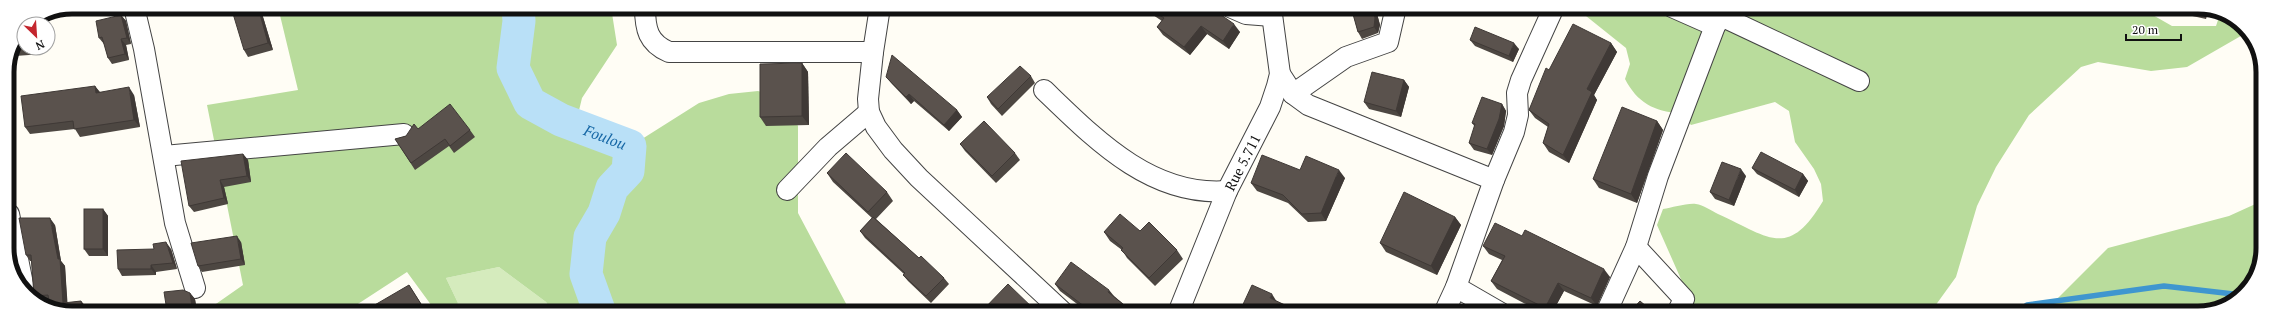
<svg xmlns="http://www.w3.org/2000/svg" width="2270" height="320" font-family="'PT Serif',serif">
<rect width="100%" height="100%" fill="#fffdf5"/>
<polygon fill="#d5ebbd" points="499,267 546,302 553,313 453,313 458,303 446,278"/>
<g fill="#b9dc9c">
<polygon points="278,7 611,7 617,45 582,98 575,127 593,149 623,151 699,103 729,94 758,91 786,100 798,126 798,213 851,313 553,313 546,302 499,267 446,278 458,303 453,313 437,313 407,272 344,313 203,313 243,285 207,105 298,90"/>
<path d="M1585,7L2150,8L2151,14L2172,26H2216L2220,14L2241,23L2246,33L2187,67L2151,71L2098,62L2081,67L2029,115L1996,167L1977,206L1956,277L1930,313H1683L1684,286L1657,225L1663,209C1672,208 1686,203 1696,204C1703,205 1712,211 1718,214C1769,237 1788,260 1823,201L1821,184L1814,169L1795,142L1789,111L1775,102L1691,125L1680,113C1654,112 1637,102 1625,79L1630,64L1626,48L1586,16Z"/>
<polygon points="2262,201 2262,256 2241,297 2198,313 2043,313 2108,248 2229,216"/>
</g>
<g fill="none" stroke-linecap="round" stroke-linejoin="round">
<polyline stroke="#3f96cf" stroke-width="5.5" points="2016,313 2027,305 2164,286 2242,295"/>
<path stroke="#b9e0f7" stroke-width="33" id="s1" d="M518,7L519,21L513,68L530,103L561,120L630,146L628,171L612,188L604,213L590,237L586,274L600,313"/>
<g stroke="#444" stroke-width="22">
<g id="minor">
<polyline points="134,7 144,49 175,223 195,288"/>
<path d="M645,7C645,29 648,43 669,52H873"/>
<polyline points="880,7 873,52 868,99 869,112 876,127 893,150 919,178 1064,313"/>
<polyline points="1230,7 1246,14 1272,16"/>
<polyline points="1672,7 1715,26"/>
<polyline points="1721,16 1859,81"/>
<polyline points="1280,74 1293,94 1308,105 1494,180"/>
<path d="M1044,90C1095,139 1151,197 1227,191"/>
<polyline points="1293,94 1346,57 1388,42 1396,7"/>
<polyline points="164,156 404,134"/>
<polyline points="787,190 828,147 869,112"/>
<polyline points="9,214 24,289"/>
<polyline points="1636,247 1684,299 1677,313"/>
<polyline points="1456,287 1501,313"/>
<path id="s2" d="M1178,313L1227,191L1270,107L1277,86L1280,74L1271,7"/>
<polyline points="1444,313 1456,287 1494,180 1514,132 1518,115 1517,93 1521,80 1554,7"/>
<polyline points="1606,313 1636,247 1658,176 1715,26 1726,7"/>
</g>
</g>
<use href="#minor" stroke="#fff" stroke-width="20"/>
</g>
<g fill="#4d4742">
<polygon points="260,7 273,50 248,57 244,50"/>
<polygon points="1141,7 1204,7 1240,32 1229,49 1207,34 1190,55 1163,35 1157,27 1162,21"/>
<polygon points="1351,7 1376,7 1376,10 1380,25 1378,33 1362,39 1358,32"/>
<polygon points="2155,8 2206,8 2206,19 2156,8"/>
<polygon points="121,15 126,21 131,44 126,45 129,60 112,64 108,58 104,43 104,44 99,38"/>
<polygon points="24,32 24,48 42,48 43,54 15,56 14,55"/>
<polygon points="1470,40 1519,49 1513,62 1475,46"/>
<polygon points="1611,43 1617,52 1594,95 1597,100 1569,163 1549,152 1543,143 1548,127 1535,118 1529,110 1549,70"/>
<polygon points="802,63 808,72 809,125 766,126 760,117"/>
<polygon points="1031,76 1035,83 1002,116 991,104 987,97"/>
<polygon points="886,77 957,110 962,117 949,131 914,101 911,104 891,83"/>
<polygon points="1404,80 1409,87 1401,117 1369,109 1364,102"/>
<polygon points="95,86 100,92 134,95 140,127 80,137 75,129 30,134 25,127"/>
<polygon points="1502,104 1506,111 1504,126 1492,155 1474,150 1469,143 1475,127 1472,123"/>
<polygon points="1657,121 1663,130 1637,203 1599,188 1593,179"/>
<polygon points="418,129 470,130 475,137 454,153 449,146 415,170 395,139 406,136"/>
<polygon points="960,144 1015,153 1020,160 996,183 965,151"/>
<polygon points="243,154 248,160 251,182 224,187 228,204 194,212 189,206"/>
<polygon points="1752,168 1803,174 1808,181 1799,197 1757,174"/>
<polygon points="1300,170 1345,178 1326,221 1308,222 1288,203 1257,191 1251,183"/>
<polygon points="827,173 887,192 893,201 876,219 919,258 944,278 949,284 931,303 908,281 903,275 904,274 865,238 860,231 872,218 833,182"/>
<polygon points="1746,176 1734,206 1715,199 1710,192"/>
<polygon points="103,209 108,216 108,256 89,256 84,249"/>
<polygon points="1455,217 1461,225 1437,275 1386,252 1380,243"/>
<polygon points="55,225 61,261 65,266 67,303 81,301 86,307 87,312 64,312 49,302 41,302 38,301 34,296 32,261 30,261 26,255"/>
<polygon points="1140,231 1177,250 1183,259 1155,286 1127,258 1122,250 1110,241 1104,232"/>
<polygon points="1522,236 1610,277 1597,306 1564,291 1552,313 1543,313 1497,289 1491,281 1502,260 1489,254 1483,246"/>
<polygon points="241,242 245,265 202,272 198,266"/>
<polygon points="171,249 177,269 156,272 156,275 122,276 118,269"/>
<polygon points="1055,284 1114,296 1134,313 1089,313 1060,291"/>
<polygon points="409,285 425,310 422,313 377,313"/>
<polygon points="190,293 195,299 197,312 168,312 167,311"/>
</g>
<g fill="#3f3936">
<polygon points="258,7 260,7 273,50 268,43"/>
<polygon points="1373,7 1376,7 1376,10 1380,25 1378,33 1374,27"/>
<polygon points="2203,8 2206,8 2209,9 2206,19 2202,13"/>
<polygon points="121,15 126,21 131,44 127,38"/>
<polygon points="38,21 40,24 36,24 36,22"/>
<polygon points="1234,24 1240,32 1229,49 1223,41"/>
<polygon points="1201,26 1207,34 1190,55 1184,47"/>
<polygon points="121,39 126,45 129,60 125,54"/>
<polygon points="1514,43 1519,49 1513,62 1509,56"/>
<polygon points="1611,43 1617,52 1594,95 1597,100 1569,163 1563,155 1587,89"/>
<polygon points="39,48 42,48 43,54"/>
<polygon points="802,63 808,72 809,125 802,116"/>
<polygon points="1404,80 1409,87 1401,117 1396,111"/>
<polygon points="95,86 100,93 96,93"/>
<polygon points="129,87 134,95 140,127 134,120"/>
<polygon points="909,94 914,101 911,104 906,97"/>
<polygon points="1502,104 1506,111 1504,126 1492,155 1487,149"/>
<polygon points="957,110 962,117 949,131 944,125"/>
<polygon points="1657,121 1663,130 1637,203 1631,194"/>
<polygon points="243,154 248,160 251,182 247,176"/>
<polygon points="1741,169 1746,176 1734,206 1729,200"/>
<polygon points="1339,170 1345,178 1326,221 1321,213"/>
<polygon points="1803,174 1808,181 1799,197 1795,190"/>
<polygon points="220,180 224,187 228,204 224,198"/>
<polygon points="103,209 108,216 108,256 103,249"/>
<polygon points="1455,217 1461,225 1437,275 1431,266"/>
<polygon points="50,218 55,225 61,261 65,266 68,310 63,303 58,259"/>
<polygon points="237,236 241,242 245,265 241,259"/>
<polygon points="166,242 171,249 177,269 173,263"/>
<polygon points="151,265 156,272 156,275 151,269"/>
<polygon points="1604,269 1610,277 1597,306 1591,298"/>
<polygon points="1558,283 1564,291 1552,313 1548,313 1545,308"/>
<polygon points="1109,290 1114,296 1112,298 1108,292"/>
<polygon points="190,293 195,299 197,312 196,312 192,307"/>
<polygon points="1272,294 1277,302 1270,298"/>
<polygon points="81,301 86,307 87,312 83,312"/>
</g>
<g fill="#5a524d" stroke="#3f3936">
<polygon points="231,7 258,7 268,43 244,50"/>
<polygon points="1147,7 1204,7 1213,14 1214,10 1234,24 1223,41 1201,26 1184,47 1157,27 1164,18"/>
<polygon points="1351,7 1373,7 1375,18 1374,27 1358,32"/>
<polygon points="2178,8 2203,8 2202,13"/>
<polygon points="121,15 127,38 121,39 125,54 108,58 102,37 99,38 96,21"/>
<polygon points="1573,24 1611,43 1587,89 1592,92 1563,155 1543,143 1549,124 1529,110 1546,68 1549,70"/>
<polygon points="1475,27 1514,43 1509,56 1470,40"/>
<polygon points="24,32 24,48 31,48 17,49"/>
<polygon points="892,55 957,110 944,125 909,94 906,97 886,77"/>
<polygon points="802,63 802,116 760,117 760,64"/>
<polygon points="1020,66 1031,76 998,109 987,97"/>
<polygon points="1372,72 1404,80 1396,111 1364,102"/>
<polygon points="95,86 96,93 129,87 134,120 74,129 73,121 25,127 21,96"/>
<polygon points="1482,97 1502,104 1499,119 1487,149 1469,143 1475,124 1472,123"/>
<polygon points="450,104 470,130 450,146 445,139 411,163 395,139 406,136 414,124 418,129"/>
<polygon points="1622,107 1657,121 1631,194 1593,179"/>
<polygon points="984,121 1015,153 992,176 960,144"/>
<polygon points="1761,152 1803,174 1795,190 1752,168"/>
<polygon points="846,153 887,192 868,212 827,173"/>
<polygon points="243,154 247,176 220,180 224,198 189,206 181,161"/>
<polygon points="1262,155 1300,170 1306,156 1339,170 1321,213 1302,214 1283,195 1251,183"/>
<polygon points="1722,162 1741,169 1729,200 1710,192"/>
<polygon points="1404,192 1455,217 1431,266 1380,243"/>
<rect x="84" y="209" width="19" height="40"/>
<polygon points="1120,214 1140,231 1149,222 1177,250 1149,278 1121,250 1123,248 1104,232"/>
<polygon points="873,217 919,258 921,256 944,278 926,296 903,275 905,273 860,231"/>
<polygon points="19,218 50,218 58,259 60,259 63,303 81,301 83,312 64,312 50,306 48,295 34,296 31,255 26,255"/>
<polygon points="1495,223 1522,236 1525,230 1604,269 1591,298 1558,283 1545,308 1491,281 1505,256 1483,246"/>
<polygon points="237,236 241,259 198,266 191,243"/>
<polygon points="166,242 173,263 151,265 151,269 118,269 117,250 154,249 153,244"/>
<polygon points="1071,262 1109,290 1108,292 1134,313 1093,313 1055,284"/>
<polygon points="1008,284 1038,313 981,312"/>
<polygon points="409,285 421,304 407,313 377,313 373,306"/>
<polygon points="1252,285 1272,294 1270,298 1302,313 1239,313"/>
<polygon points="183,290 190,293 192,307 167,311 164,292"/>
<polygon points="1640,301 1654,313 1629,313"/>
<polygon points="1315,309 1325,313 1314,313"/>
</g>
<g text-anchor="middle" dominant-baseline="central" stroke-width="4" stroke-linejoin="round" paint-order="stroke">
<g font-size="14" fill="#111" stroke="#fff">
<text stroke="none"><textPath href="#s2" startOffset="164">Rue 5.711</textPath></text>
</g>
<g font-size="15" font-style="italic" fill="#1768a6" stroke="#fff">
<text stroke="none"><textPath href="#s1" startOffset="183">Foulou</textPath></text>
</g>
</g>
<path d="M0 0H2270V320H0ZM72 14H2198A58 58 0 0 1 2256 72V248A58 58 0 0 1 2198 306H72A58 58 0 0 1 14 248V72A58 58 0 0 1 72 14Z" fill="#fff" fill-rule="evenodd"/>
<path fill="none" stroke="#111" stroke-width="5" d="M72 14H2198A58 58 0 0 1 2256 72V248A58 58 0 0 1 2198 306H72A58 58 0 0 1 14 248V72A58 58 0 0 1 72 14Z"/>
<g transform="translate(36 36) rotate(155)"><circle r="19" fill="#ffffff" stroke="#a0a0a0"/>
<path d="M0-3L7 15L0 10L-7 15Z" fill="#c4262e"/>
<text y="-6" font-size="11" font-weight="bold" text-anchor="middle" fill="#111111">N</text>
</g>
<path d="M2126 34v6h55v-6" fill="none" stroke="#111111" stroke-width="2"/>
<text x="2132" y="34" font-size="12" fill="#111111" stroke="#ffffff" stroke-width="3" paint-order="stroke">20 m</text>
</svg>
